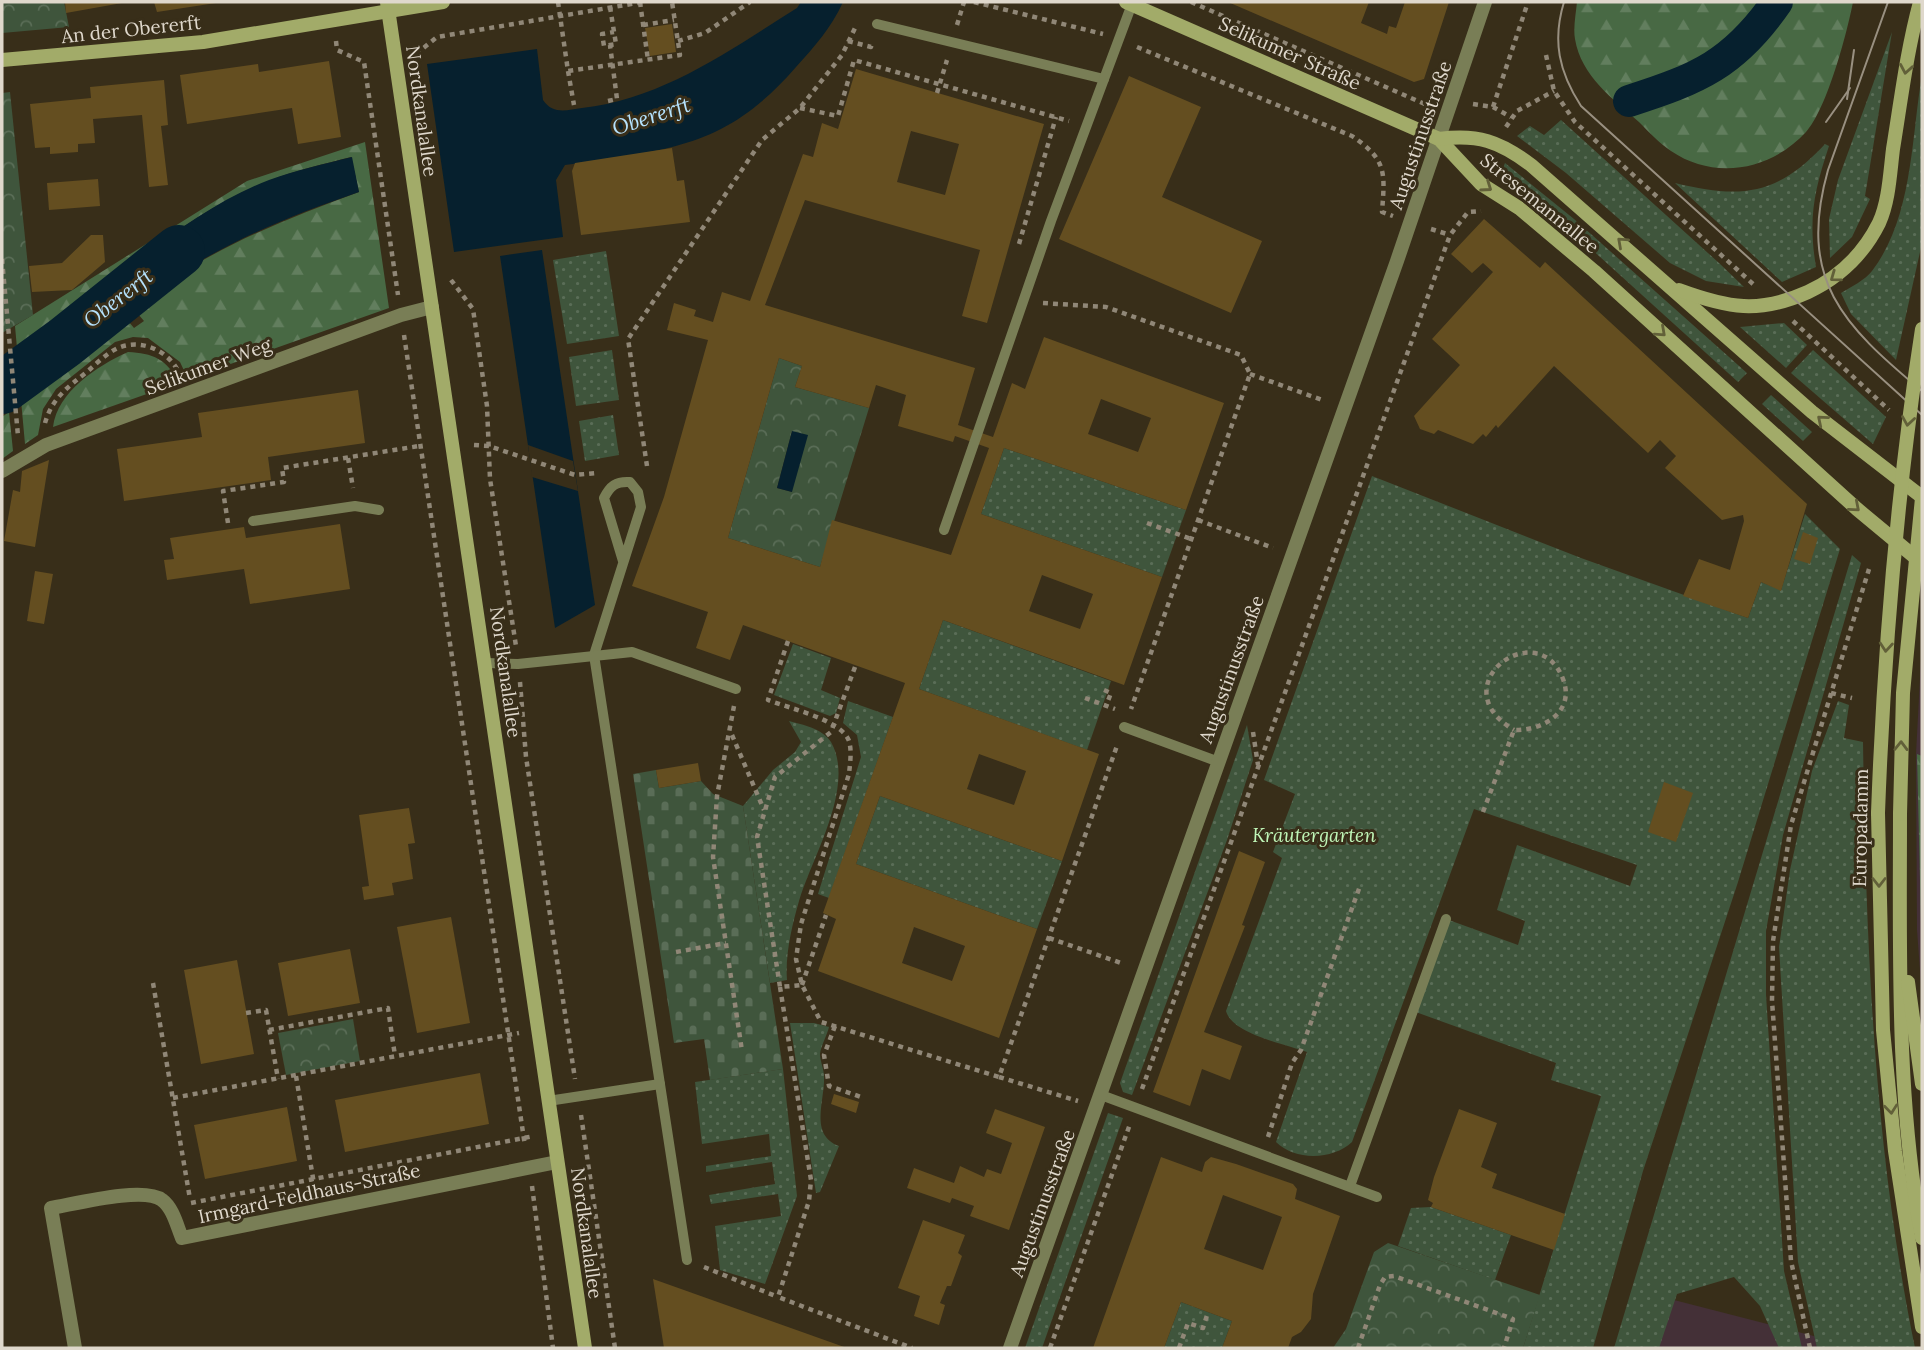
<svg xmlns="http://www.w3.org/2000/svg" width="1924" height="1350" font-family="Lora,serif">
<defs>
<pattern id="grass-dots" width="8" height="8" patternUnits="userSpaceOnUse" patternTransform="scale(1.75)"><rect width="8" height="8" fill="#3f553c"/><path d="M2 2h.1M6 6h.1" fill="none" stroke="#5a6d57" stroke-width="1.8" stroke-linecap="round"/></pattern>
<pattern id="forest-firs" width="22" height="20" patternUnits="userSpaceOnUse" patternTransform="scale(1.75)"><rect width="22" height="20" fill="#486944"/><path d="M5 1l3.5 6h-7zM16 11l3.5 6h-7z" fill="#627e5e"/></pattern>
<pattern id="cemetery-stones" width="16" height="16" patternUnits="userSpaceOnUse" patternTransform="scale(1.75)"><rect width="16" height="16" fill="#3f553c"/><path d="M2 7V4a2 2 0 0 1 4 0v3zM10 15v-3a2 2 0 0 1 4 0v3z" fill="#5a6d57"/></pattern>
<pattern id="park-crowns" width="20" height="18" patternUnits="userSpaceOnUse" patternTransform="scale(1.75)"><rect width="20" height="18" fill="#3f553c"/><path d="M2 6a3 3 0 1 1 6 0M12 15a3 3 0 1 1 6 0" fill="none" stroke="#5a6d57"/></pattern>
</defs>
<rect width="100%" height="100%" fill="#382e19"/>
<g fill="#443037">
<polygon points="1922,640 1922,998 1917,930 1916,754"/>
<polygon points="1639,1291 1860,1348 1621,1348"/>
</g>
<g fill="url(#grass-dots)">
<polygon points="1892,32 1865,196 1870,199 1852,237 1830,258 1829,219 1838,180"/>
<path d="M1922,75V243L1896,360L1851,314L1841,293C1851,287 1865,280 1872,271C1913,217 1911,139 1922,75Z"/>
<polygon points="1561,120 1719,263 1744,287 1706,281 1670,263 1566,173 1517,136 1530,126 1544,135"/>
<path d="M1825,144L1829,146C1814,191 1808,219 1816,267L1782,282L1675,183C1741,199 1777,196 1825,144Z"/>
<polygon points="1505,163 1574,219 1747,373 1738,382 1567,227 1500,175"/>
<polygon points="606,251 619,336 567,344 553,260"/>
<polygon points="1784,323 1807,345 1786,368 1740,327"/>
<polygon points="612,350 619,400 576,406 569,357"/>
<polygon points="1813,350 1886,417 1873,444 1791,373"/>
<polygon points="1771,395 1812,432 1803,441 1762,404"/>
<polygon points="613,415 619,455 585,461 579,421"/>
<polygon points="1004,448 1186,510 1162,577 981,514"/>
<path d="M1372,476L1581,558L1748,618L1761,582L1781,590L1805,514L1840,549L1738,882L1643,1171L1593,1348H1523L1601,1096L1551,1080L1556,1063L1413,1011L1446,919L1518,945L1525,921L1497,910L1517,845L1630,886L1637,865L1474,809L1352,1142C1333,1160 1295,1161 1276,1142L1307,1052C1285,1044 1232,1034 1226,1011L1282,858L1273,852L1295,794L1264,780Z"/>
<polygon points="1852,555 1861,563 1783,835 1766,931 1766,995 1784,1271 1802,1348 1779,1348 1760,1306 1734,1277 1677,1294 1659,1348 1614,1348"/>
<polygon points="943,620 1111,681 1087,750 919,689"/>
<polygon points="793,644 831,658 821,690 840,698 836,713 830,716 774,695"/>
<polygon points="848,701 893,717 829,898 818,894 861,757 857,735 843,723"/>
<path d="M1838,701L1849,705L1844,738L1863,742C1866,945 1874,1149 1915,1348H1817L1798,1262L1779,947L1790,870L1812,771Z"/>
<path d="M789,721C803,725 822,728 831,742C856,786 812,857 799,901C792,925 785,955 787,980L770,983L743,806L773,770L795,752L801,742Z"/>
<polygon points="1247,725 1253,760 1227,840 1132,1095 1123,1092 1120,1083"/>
<polygon points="880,796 1062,861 1037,929 856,864"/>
<path d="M790,1023H814L829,1027C827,1035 821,1046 820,1054C820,1061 824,1069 824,1077C825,1101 809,1135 839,1146L820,1192L816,1193Z"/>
<polygon points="783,1069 797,1196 765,1284 720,1270 715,1226 781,1216 778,1194 711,1204 709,1195 775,1184 772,1162 706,1172 706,1166 771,1156 769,1134 702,1144 695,1082"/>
<polygon points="1108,1113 1123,1118 1042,1348 1025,1348"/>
<polygon points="1431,1207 1511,1235 1495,1280 1398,1246 1411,1208"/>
<polygon points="1181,1302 1232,1321 1222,1348 1164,1348"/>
</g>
<g fill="url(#forest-firs)">
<path d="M1577,2H1853C1847,33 1827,109 1806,132C1771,170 1715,181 1671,151C1659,143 1649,132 1639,122C1613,99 1581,76 1575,39C1573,28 1576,13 1577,2Z"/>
<path d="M365,142L389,308L188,379L180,362L148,338L133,337L115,342L56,389L43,409L38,435L25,444L21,400L123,315L134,328L144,321L133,308C201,252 278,222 359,192L351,157C324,164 296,170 269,181C212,202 159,243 111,281L107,277L98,284L101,289L17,348L15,326L247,181Z"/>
<path d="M128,352C152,353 168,359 178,383L53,427C57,392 97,366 128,352Z"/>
<polygon points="9,412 13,451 2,459 2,417"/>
<polygon points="1917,754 1922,756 1922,965"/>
</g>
<polygon fill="url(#cemetery-stones)" points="656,770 659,788 701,781 713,794 743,806 783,1069 710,1080 704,1039 674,1043 633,774"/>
<g fill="url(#park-crowns)" fill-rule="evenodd">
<polygon points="2,2 64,2 69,27 2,33"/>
<polygon points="10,92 33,315 2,333 2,93"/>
<path d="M779,358L802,366L795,387L869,408L820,567L728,538ZM792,431V492L777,488Z"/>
<polygon points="353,1019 360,1061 286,1075 278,1033"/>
<polygon points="1388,1243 1540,1295 1523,1348 1333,1348 1346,1329 1374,1252"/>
</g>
<g fill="#06202e">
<path d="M801,2H843C831,28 815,46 796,67C724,150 667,149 565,165L556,180L563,237L454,252L427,64L537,49L543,100C553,115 567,110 582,108C663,99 730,50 797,8Z"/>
<path d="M352,157L359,192C278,220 200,252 133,308L111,281C159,243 212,202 269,180C296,170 324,164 352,157Z"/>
<polygon points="542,250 595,605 555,628 500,256"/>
<polygon points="101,289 123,315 21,400 17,348"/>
<polygon points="792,431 808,435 792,492 777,488"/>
</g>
<polygon fill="#382e19" points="528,445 573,461 578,491 532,477"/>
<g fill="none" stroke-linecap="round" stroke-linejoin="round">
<path stroke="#06202e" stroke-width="32" d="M1629,101C1698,79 1734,64 1777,2"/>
<polyline stroke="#06202e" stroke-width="52" points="2,388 65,342 179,251"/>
</g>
<g fill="#644e20" fill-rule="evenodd">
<polygon points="65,2 122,2 122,3 66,13"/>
<polygon points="154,2 216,2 216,3 157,12"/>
<polygon points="1228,2 1369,2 1361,23 1387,34 1389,26 1396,28 1405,2 1449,2 1424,79 1414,82"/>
<polygon points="672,24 676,52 650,56 645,28"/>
<polygon points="329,61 341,137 298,144 292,108 187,124 180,75 258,64 259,72"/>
<path d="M856,69L1044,124L987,323L962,316L980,250L805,200L765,305L975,368L958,425L993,437L1012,383L1025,389L1044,337L1224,403L1186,510L1004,448L981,514L1162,577L1124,685L943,620L919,689L1099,754L1062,861L880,796L856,864L1037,929L999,1038L818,971L836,919L823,913L905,683L743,625L730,660L696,648L708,612L632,586L664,497L708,340L667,330L674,303L696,310L694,316L713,322L722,292L750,301L803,154L813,157L822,123L838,129ZM911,131L959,144L945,195L897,182ZM779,358L802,366L795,387L869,408L876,385L906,395L898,426L953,442L955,436L989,448L951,555L832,520L820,567L728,538ZM1101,399L1151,418L1138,452L1088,434ZM1042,575L1093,594L1080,629L1029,611ZM979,754L1026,771L1014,805L967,789ZM914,927L965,946L952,981L902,963Z"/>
<polygon points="1129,76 1201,107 1162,197 1262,241 1231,313 1059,239"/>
<polygon points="164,80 168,125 161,126 168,185 149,187 142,115 93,119 95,143 78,144 78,152 50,154 50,147 35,148 30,104 91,98 90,87"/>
<polygon points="672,148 677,181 684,180 690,222 581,235 572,171 575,163"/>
<polygon points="98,179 100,206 49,210 47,183"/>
<polygon points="1484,219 1540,268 1545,262 1807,504 1781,591 1761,582 1748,618 1683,596 1699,559 1730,570 1744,521 1743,515 1722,520 1665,468 1676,456 1660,440 1648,453 1554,366 1498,428 1496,425 1486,437 1483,434 1473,444 1438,430 1434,434 1420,429 1414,416 1460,365 1432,339 1493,272 1483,263 1472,273 1451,254"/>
<polygon points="91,235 103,235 105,262 72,290 32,292 29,266 62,263"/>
<polygon points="358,390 365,443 268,457 271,480 124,501 117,449 202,437 198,413"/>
<polygon points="49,460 35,547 4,541 13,490 20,492 22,471"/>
<polygon points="340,524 350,589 250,604 244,569 167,580 164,560 174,559 170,538 244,527 246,538"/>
<polygon points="1803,532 1818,538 1810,564 1794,559"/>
<polygon points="35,571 53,574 44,624 27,621"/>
<polygon points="698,763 701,781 659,788 656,770"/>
<polygon points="1664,782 1693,793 1676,842 1648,832"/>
<polygon points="409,808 415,843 408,844 413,879 392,883 394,895 364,900 362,887 369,886 359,815"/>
<polygon points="1239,851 1265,862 1242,925 1245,926 1204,1032 1242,1046 1230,1080 1202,1069 1190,1106 1153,1092"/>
<polygon points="451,917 470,1023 417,1033 397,927"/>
<polygon points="350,949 360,1003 288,1016 278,963"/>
<polygon points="237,960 254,1054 201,1064 184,970"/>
<polygon points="480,1073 489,1124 345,1152 335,1100"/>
<polygon points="834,1094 859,1102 856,1113 831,1104"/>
<polygon points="287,1107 297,1161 205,1179 194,1125"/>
<polygon points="995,1109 1045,1127 1009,1230 970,1216 974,1206 952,1198 950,1203 907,1188 914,1168 954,1183 960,1166 984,1177 987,1169 1001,1174 1012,1143 986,1133"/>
<polygon points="1459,1109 1497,1123 1481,1167 1497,1174 1492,1188 1565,1214 1554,1250 1431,1207 1433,1203 1428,1200 1434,1177"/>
<path d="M1161,1157L1202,1172L1205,1162L1211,1157L1236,1164L1293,1184L1297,1189L1295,1199L1340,1216L1313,1294L1311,1319L1301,1332L1292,1337L1288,1348H1222L1232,1321L1181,1302L1164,1348H1093ZM1223,1195L1282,1217L1263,1270L1204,1249Z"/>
<polygon points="923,1220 965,1235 958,1253 962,1256 951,1286 947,1286 940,1303 945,1305 939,1325 914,1316 920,1296 898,1288"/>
<polygon points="653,1279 847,1348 664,1348"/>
</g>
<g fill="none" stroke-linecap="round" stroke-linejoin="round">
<g stroke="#908777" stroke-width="4.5" stroke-dasharray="5 5" stroke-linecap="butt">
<polyline points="558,2 568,71 680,55 672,2"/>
<polyline points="640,2 648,60"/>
<polyline points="974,2 1103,34"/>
<polyline points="1191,2 1427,105"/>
<polyline points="610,7 616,44 604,46 602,34 614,32"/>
<polyline points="643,25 674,20"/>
<polyline points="957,25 964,2"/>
<polyline points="336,41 337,50 364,62 398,295"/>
<polyline points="678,41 705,33 750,2"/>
<polyline points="848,41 871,47 872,42"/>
<path d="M1137,47L1352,136C1387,160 1385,172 1382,212L1393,216"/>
<polyline points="416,54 437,37 643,2"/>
<polyline points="1546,55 1554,91 1575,122 1753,284"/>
<polyline points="568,71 574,105"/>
<polyline points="937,93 947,60"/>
<polyline points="608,101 617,99 610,45"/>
<polyline points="1473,104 1493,107 1511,117"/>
<polyline points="1493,107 1528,2"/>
<polyline points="800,108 838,116 854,60 1069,121"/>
<polyline points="1506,127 1517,111 1554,91"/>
<polyline points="1431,229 1450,235"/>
<polyline points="1019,244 1056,117"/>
<polyline points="2,259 18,436"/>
<polyline points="451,280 473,309 487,406 490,479 516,646"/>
<polyline points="1043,303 1106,307 1241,355 1250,374 1131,709"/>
<polyline points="1793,321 1889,410"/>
<polyline points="404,335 525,1146"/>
<polyline points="1250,374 1325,401"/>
<path d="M45,423C52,398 68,387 88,371C97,363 107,353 118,348C142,338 170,351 180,375"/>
<polyline points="474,445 489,446 575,475 596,473"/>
<polyline points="348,458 353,488"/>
<polyline points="647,466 628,339 762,140 800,108 842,55 857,24"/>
<polyline points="1198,520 1273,548"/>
<polyline points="228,523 223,491 284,482 282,468 419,446"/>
<polyline points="1147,523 1191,539"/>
<path d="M788,641L768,700C788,708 842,720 849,741C852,751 850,764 849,774L801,924L796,959L802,985"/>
<polyline points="855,667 831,732 775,777 757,837 780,987 802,985 821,1022 999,1077 1118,743"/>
<polyline points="520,682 526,757 575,1079"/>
<polyline points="1104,690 1111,693 1106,706"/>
<polyline points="1831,693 1852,698"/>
<polyline points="1085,698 1115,709"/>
<polyline points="734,706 717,796 713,857 742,1051"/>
<polyline points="1253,732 1258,765"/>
<polyline points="732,735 764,810"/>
<path d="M1483,812L1514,730C1541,731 1576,713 1563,679C1538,613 1439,686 1514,730"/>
<polyline points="1049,938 1124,964"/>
<polyline points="676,952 726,943"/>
<polyline points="153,983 190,1199"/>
<polyline points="802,985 826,915"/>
<polyline points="780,987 811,1180 809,1201 778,1297 912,1348"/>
<polyline points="246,1013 266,1010 278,1079"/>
<polyline points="835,1026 824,1055 829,1086 861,1097"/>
<polyline points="269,1030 388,1008 395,1056"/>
<polyline points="296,1076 315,1190"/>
<polyline points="999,1077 1078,1101"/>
<polyline points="1142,1089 1450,235 1468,212 1481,211"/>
<polyline points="173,1098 519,1033"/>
<polyline points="581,1115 615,1348"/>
<polyline points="1268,1137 1292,1063 1301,1050 1360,886"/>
<polyline points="532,1186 553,1348"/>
<polyline points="191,1203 534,1136"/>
<polyline points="704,1267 778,1297"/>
<polyline points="1050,1348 1130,1124"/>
<polyline points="1179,1348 1188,1323 1203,1328 1208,1312"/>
<polyline points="1358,1348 1380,1285 1385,1277 1394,1276 1513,1319 1504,1348"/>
<polyline points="1810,1348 1791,1261 1772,1001 1773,941 1791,825 1869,569"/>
</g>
<g stroke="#797e56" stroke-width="10">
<polyline points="877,24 1104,79"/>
<polyline points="253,521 355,506 379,510"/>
<polyline points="944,530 1051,221 1132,4"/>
<path d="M623,561L604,498C610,486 616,481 630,482L638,492L641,507L594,655L687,1260"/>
<polyline points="487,663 518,664 632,652 736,689"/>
<polyline points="1124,727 1219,762"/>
<polyline points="1101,1095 1377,1197"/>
<polyline points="548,1101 660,1084"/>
<polyline points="1350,1186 1446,919"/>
</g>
<g stroke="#797e56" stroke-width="14">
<polyline points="2,471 46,445 401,315 432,307"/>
<path d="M75,1348L51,1208C75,1204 144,1186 162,1200C173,1208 177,1226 182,1238L557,1162"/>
<polyline points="1010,1348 1397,261 1485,2"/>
</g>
<g stroke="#a2ab69" stroke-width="14">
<path d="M387,2C455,450 518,899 585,1348"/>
<polyline points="1126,2 1439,139 1481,184 1519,208 1594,271 1857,509 1922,563"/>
<polyline points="2,60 203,42 443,2"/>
<path d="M1439,139C1478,134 1499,141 1531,165L1812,412L1922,497"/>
<path d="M1679,290C1728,308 1759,314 1808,292C1840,277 1863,255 1879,223C1889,201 1890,173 1893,149C1901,100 1907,50 1920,2"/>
<polyline points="1878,813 1883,1030 1895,1151 1922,1327"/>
<path d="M1900,814C1900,956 1896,1098 1922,1238"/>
<polyline points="1908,982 1922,1084"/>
</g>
<g stroke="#999081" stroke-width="2">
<path d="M1564,2C1552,41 1559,72 1581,106L1922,415"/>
<path d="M1888,2L1828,170C1797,280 1843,325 1922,391"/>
<polyline points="1847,99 1854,50"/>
<polyline points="1826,122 1850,88"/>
</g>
<g stroke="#a2ab69" stroke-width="14">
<path d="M1878,813C1884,651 1897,490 1922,329"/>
<polyline points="1900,814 1903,693 1922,498"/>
</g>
</g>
<defs><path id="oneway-chevron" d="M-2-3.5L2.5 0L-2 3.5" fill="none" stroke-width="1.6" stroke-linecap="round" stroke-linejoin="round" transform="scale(1.75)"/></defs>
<g stroke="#626039">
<use href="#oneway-chevron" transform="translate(1906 69) rotate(100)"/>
<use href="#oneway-chevron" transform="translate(1487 187) rotate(35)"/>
<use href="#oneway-chevron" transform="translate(1622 242) rotate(-138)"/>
<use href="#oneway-chevron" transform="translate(1835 277) rotate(144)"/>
<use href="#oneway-chevron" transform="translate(1661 332) rotate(42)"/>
<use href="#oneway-chevron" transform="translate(1822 420) rotate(-140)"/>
<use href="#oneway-chevron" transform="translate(1908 421) rotate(99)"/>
<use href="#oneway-chevron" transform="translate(1855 507) rotate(41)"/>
<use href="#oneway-chevron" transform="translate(1886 647) rotate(95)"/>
<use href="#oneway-chevron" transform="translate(1901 746) rotate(-89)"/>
<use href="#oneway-chevron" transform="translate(1879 882) rotate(90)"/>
<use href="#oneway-chevron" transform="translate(1891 1109) rotate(84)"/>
</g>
<g text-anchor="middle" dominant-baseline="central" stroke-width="6" stroke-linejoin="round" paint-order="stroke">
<g font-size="19" fill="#dfd8cc" stroke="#382e19">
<text transform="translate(131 29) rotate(-6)">An der Obererft</text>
<text transform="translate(1290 53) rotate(24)">Selikumer Straße</text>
<text transform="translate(422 111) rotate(82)">Nordkanalallee</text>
<text transform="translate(1420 135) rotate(-71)">Augustinusstraße</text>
<text transform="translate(1540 203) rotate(39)">Stresemannallee</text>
<text transform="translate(208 366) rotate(-20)">Selikumer Weg</text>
<text transform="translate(1231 669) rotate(-70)">Augustinusstraße</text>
<text transform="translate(506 672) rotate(82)">Nordkanalallee</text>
<text transform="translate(1860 828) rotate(-89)">Europadamm</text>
<text transform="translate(309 1193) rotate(-12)">Irmgard-Feldhaus-Straße</text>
<text transform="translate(1042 1203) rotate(-70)">Augustinusstraße</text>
<text transform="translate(587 1233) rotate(82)">Nordkanalallee</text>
</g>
<g font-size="19" font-style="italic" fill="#bff5b7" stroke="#382e19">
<text x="1314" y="835">Kräutergarten</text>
</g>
<g font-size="21" font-style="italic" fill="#b5e2fd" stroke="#382e19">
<text transform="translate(651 116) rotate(-18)">Obererft</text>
<text transform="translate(118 298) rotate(-38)">Obererft</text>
</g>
</g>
<rect width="1924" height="1350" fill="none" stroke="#dfd8cc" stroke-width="7"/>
</svg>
